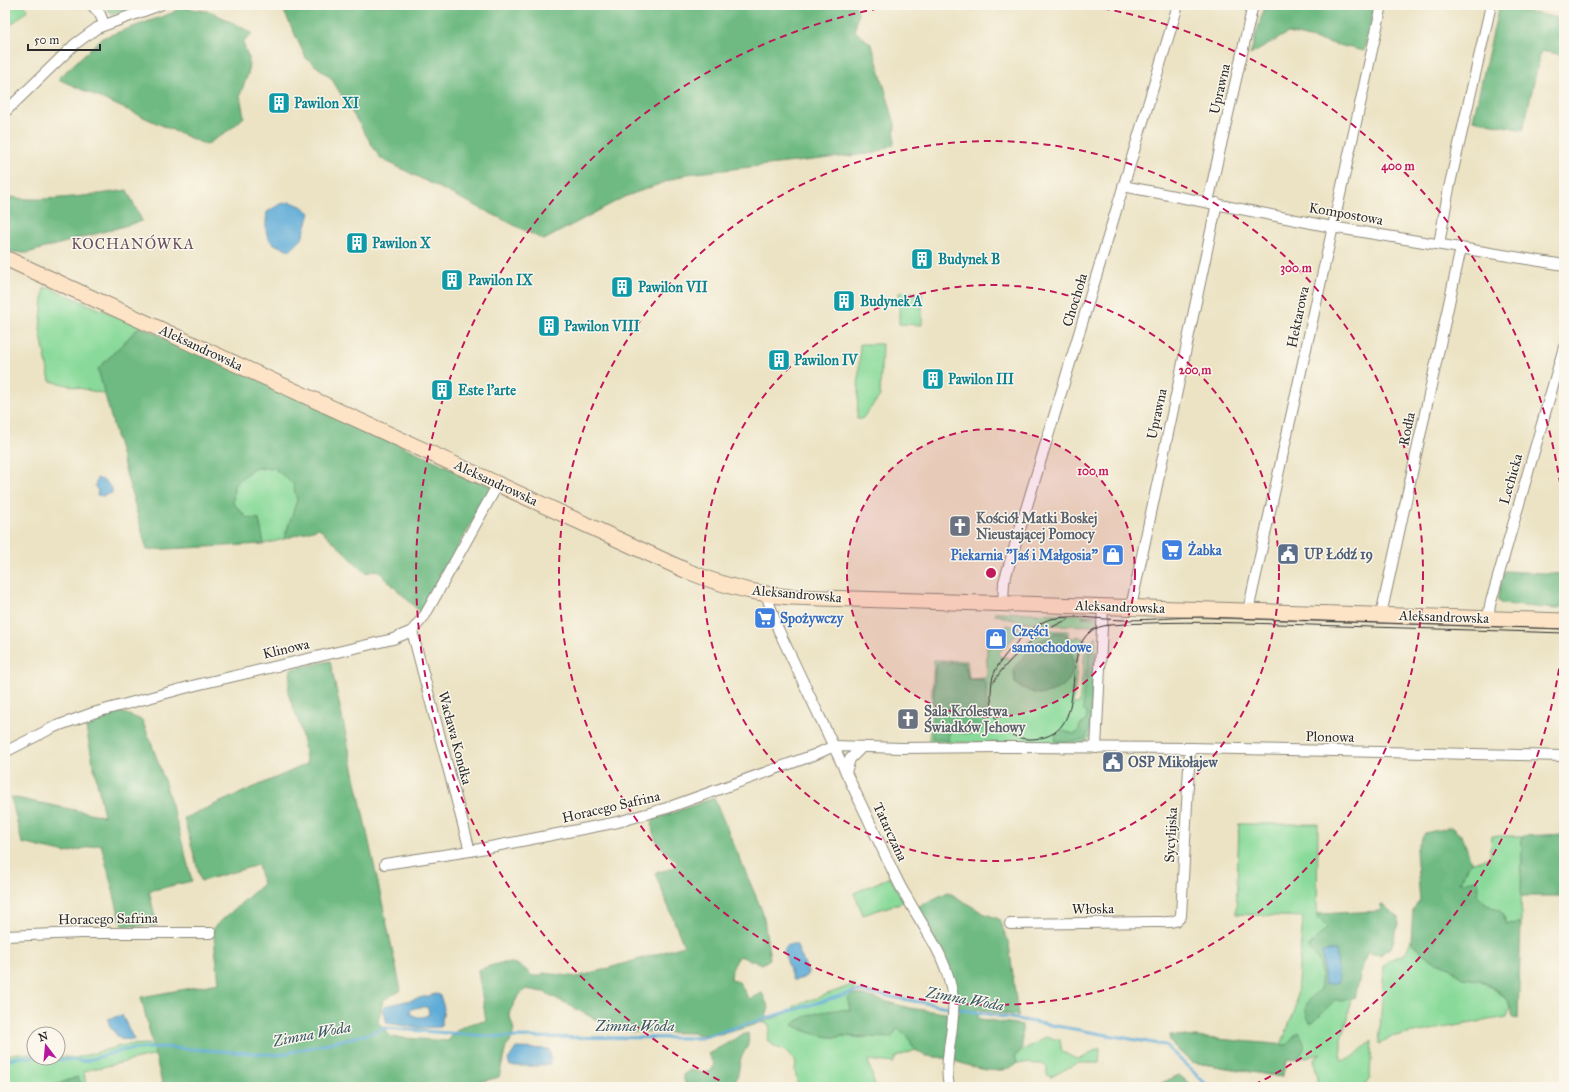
<svg xmlns="http://www.w3.org/2000/svg" width="1569" height="1092" font-family="'IM FELL Great Primer',serif">
<rect width="100%" height="100%" fill="#fbf7ec"/>
<filter id="ink" filterUnits="userSpaceOnUse"><feTurbulence type="fractalNoise" baseFrequency=".025" numOctaves="2"/><feDisplacementMap in="SourceGraphic" scale="8" xChannelSelector="R" yChannelSelector="G"/><feConvolveMatrix kernelMatrix="1 2 1 2 8 2 1 2 1" color-interpolation-filters="sRGB"/></filter>
<filter id="wash" filterUnits="userSpaceOnUse"><feTurbulence type="fractalNoise" baseFrequency=".012" numOctaves="4" result="noise"/><feDisplacementMap in="SourceGraphic" scale="16" xChannelSelector="R" yChannelSelector="G"/><feGaussianBlur stdDeviation="0.9" result="paint"/><feColorMatrix in="noise" values="0 0 0 0 0 0 0 0 0 0 0 0 0 0 0 0 0 1.4 0 .05"/><feComposite in="paint" operator="in"/></filter>
<g filter="url(#wash)">
<rect width="100%" height="100%" fill="#ece3c4"/>
<g fill="#89da9a" stroke="#5a8262">
<polygon points="5,5 24,5 28,10 5,30"/>
<polygon points="44,288 50,288 140,326 98,369 105,394 50,381 40,330"/>
<polygon points="899,292 922,293 922,325 899,324"/>
<polygon points="860,344 882,344 880,396 862,419 857,419"/>
<polygon points="253,468 274,468 294,484 297,500 284,539 264,544 259,520 247,518 233,503 234,485"/>
<path d="M995,612L1098,615L1082,617L1098,618V626C1063,625 1027,627 995,614Z"/>
<polygon points="1006,625 1024,628 1004,647"/>
<polygon points="1040,630 1068,631 1068,637 1076,639 1077,636 1086,639 1078,655 1073,704 1079,704 1085,653 1089,644 1097,636 1093,732 1086,741 1079,744 929,742 934,660 967,661 969,679 987,678 987,647 1004,647 998,654 1001,657 1007,657 1009,660"/>
<polygon points="1239,824 1318,824 1317,917 1361,920 1348,1018 1341,1039 1341,1060 1353,1057 1372,1040 1370,1077 1363,1087 1317,1087 1317,1077 1314,1059 1321,1054 1286,1061 1282,1077 1191,1062 1170,1042 1170,1035 1281,1045 1296,1007 1303,917 1236,914"/>
<path d="M1492,836H1522L1521,923L1505,924C1505,910 1496,911 1487,904C1483,901 1480,897 1477,894L1479,885L1459,883L1471,862L1481,861L1490,856Z"/>
<polygon points="890,877 903,902 863,915 854,893"/>
<polygon points="1411,940 1419,949 1431,960 1450,967 1462,978 1480,980 1508,999 1510,1008 1507,1017 1390,1037 1379,1045 1384,965 1389,960 1405,954"/>
<polygon points="855,984 852,994 848,998 850,1010 802,1030 836,1038 842,1036 865,1038 897,1029 907,1033 916,1050 896,1057 893,1063 868,1060 875,1087 798,1087 795,1070 796,1063 787,1052 774,1046 767,1040 770,1026 763,1022 792,1011 794,1006"/>
<path d="M1045,1037L1060,1040L1062,1052C1066,1053 1070,1056 1074,1058C1084,1062 1091,1050 1100,1048L1099,1063H1077L1051,1077L1047,1075V1067L1042,1064L1017,1063L1015,1056C1024,1047 1035,1046 1045,1037Z"/>
<polygon points="153,1044 156,1055 84,1071 86,1087 84,1087 77,1077 50,1087 5,1087 5,1056 17,1053 34,1054 34,1058 58,1058 58,1056 75,1058 125,1045"/>
</g>
<g fill="#6eba82" stroke="#4c7256">
<polygon points="104,5 144,5 112,15"/>
<polygon points="281,5 855,5 858,12 855,31 872,45 895,124 894,144 876,153 687,174 624,197 544,240 380,158 331,78 306,58"/>
<polygon points="1265,5 1375,5 1364,51 1288,33 1250,55"/>
<polygon points="1499,6 1564,19 1564,55 1541,51 1523,130 1473,120"/>
<polygon points="180,7 212,12 252,33 243,43 249,59 248,74 240,95 244,117 232,128 206,145 58,79 102,38 172,13"/>
<path d="M127,190L142,221L27,253L12,252L5,248V195C25,205 102,194 127,190Z"/>
<polygon points="140,326 492,487 421,613 377,570 366,573 319,528 284,539 297,500 293,484 274,468 253,468 234,485 233,503 247,518 259,519 264,544 147,550 98,369"/>
<polygon points="1505,571 1564,574 1564,603 1561,607 1556,609 1502,604 1498,601 1498,595"/>
<path d="M1054,633H1064L1067,635C1066,644 1072,650 1073,658C1075,675 1068,686 1052,691C1049,692 1044,695 1040,694C1031,693 1023,688 1015,683L1014,668L1038,641L1051,637Z"/>
<polygon points="1093,650 1095,655 1089,732 1085,739 1077,741 1056,742 1055,737 1063,731 1074,734 1078,732 1080,725 1086,721 1087,713 1083,710 1083,695 1090,651"/>
<path d="M330,661L401,990L383,1000L378,1022L391,1037L448,1041C458,1026 468,1023 486,1021L478,970C499,963 515,956 532,976H542L543,973L578,977L684,946L655,873L674,868L677,862C665,852 648,837 653,820L714,798L763,913L770,959L762,964L739,956L732,969L731,980L739,982L749,999L762,993L769,1008L763,1022C742,1028 714,1040 692,1033L633,1032L595,1019L544,992L526,989L518,996L509,1013L514,1030L510,1043L506,1047L499,1077L461,1087H233L219,1083L218,1087H163L141,997L219,983L213,928L263,884L258,865L201,881L184,818L307,764L300,725L288,693L291,669Z"/>
<path d="M937,663H965L968,679L983,680L986,683V725C974,738 967,733 951,731L948,736L949,741L932,738L935,668Z"/>
<path d="M121,712L142,720C164,772 178,826 192,881L149,891L157,926H122L101,844L66,853L22,843L11,797L104,816L85,723Z"/>
<path d="M1451,827L1463,837L1471,862L1459,882L1478,880L1479,885L1477,894C1480,897 1483,901 1487,904C1497,912 1505,908 1505,924L1521,923L1518,1019L1513,1017L1508,999L1498,991L1480,980L1462,978L1450,967L1431,960L1419,949L1411,940L1413,909L1420,901L1416,850L1425,833Z"/>
<polygon points="1564,834 1564,896 1521,896 1522,836"/>
<path d="M948,892L983,913L999,919L1009,944L1018,1016L976,1009L978,1016L980,1019L1022,1025V1049L1015,1056L1017,1063C995,1081 965,1062 943,1058C933,1056 926,1058 917,1051C907,1042 913,1036 897,1029L891,1038L842,1036C828,1040 806,1032 793,1025C801,1014 836,1008 850,1010L848,998L852,994L866,996L909,1008L959,1015L951,972L917,907Z"/>
<path d="M1381,904L1398,917V925L1391,948L1380,955L1367,953L1364,960L1355,997L1342,1001L1335,1000L1314,1021L1310,1023C1302,1008 1306,999 1320,990C1322,982 1322,968 1318,960C1315,955 1310,953 1309,947L1327,927L1317,917V914L1380,911Z"/>
<polygon points="1298,1032 1302,1037 1305,1047 1298,1059 1286,1061 1282,1077 1191,1062 1170,1042 1170,1035 1287,1045"/>
<path d="M748,1033C751,1048 744,1048 740,1061C739,1067 739,1073 736,1080L741,1087H686L683,1075L690,1070L704,1073L711,1071L714,1065L708,1054L740,1036Z"/>
<polygon points="1179,1075 1194,1087 1153,1087"/>
<polygon points="77,1077 84,1087 50,1087"/>
</g>
<g fill="#5dabd7" stroke="#446b81" fill-rule="evenodd">
<path d="M291,202L301,206L310,213L302,239L291,250C266,244 264,237 267,212L280,204Z"/>
<polygon points="97,478 105,481 112,488 112,493 103,496 97,495 98,491 95,486"/>
<path d="M792,944H796L808,972C807,978 799,980 793,980L792,978L784,951L786,946Z"/>
<polygon points="1336,950 1339,982 1325,985 1322,952"/>
<path d="M436,994L440,995L444,1008L441,1027L418,1028L387,1023L383,1008L385,1006ZM420,1007H427L429,1011L428,1015C422,1018 416,1018 410,1013L411,1009Z"/>
<polygon points="122,1015 134,1040 120,1039 110,1027 108,1019"/>
<polygon points="516,1048 549,1049 551,1059 550,1064 537,1066 510,1066 508,1060"/>
</g>
<g fill="none" stroke-linecap="round" stroke-linejoin="round">
<g stroke="#5dabd7" stroke-width="3">
<polyline points="40,1058 84,1061 124,1050 161,1047 278,1055 368,1034 385,1028 498,1037 700,1038 857,991 1165,1045 1209,1087"/>
<polyline points="5,1061 19,1057 34,1057"/>
</g>
</g>
</g>
<g filter="url(#ink)">
<g fill="none" stroke-linecap="round" stroke-linejoin="round">
<g stroke="#8c8778" stroke-width="12">
<g id="minor">
<polyline points="92,5 100,14 104,24"/>
<polyline points="5,112 75,44 97,28 160,5"/>
<polyline points="1123,186 1332,227 1564,265"/>
<polyline points="1208,202 1253,5"/>
<polyline points="1439,244 1449,188 1491,5"/>
<path d="M766,594L778,629L888,861C894,873 899,885 906,896C926,932 947,956 953,998C956,1028 943,1057 949,1087"/>
<polyline points="1003,603 1004,582 1178,5"/>
<polyline points="1131,607 1217,203"/>
<polyline points="1248,611 1382,5"/>
<polyline points="1381,615 1461,248"/>
<polyline points="1488,619 1490,605 1564,347"/>
<polyline points="412,631 470,851"/>
<polyline points="1096,748 1103,607"/>
<polyline points="5,752 54,727 93,713 196,685 393,639 412,631 425,615 498,484"/>
<polyline points="846,772 850,759 862,747"/>
<polyline points="385,864 470,851 618,822 667,808 814,755 834,746 902,748 1000,747 1190,748 1564,756"/>
<path d="M1010,924L1156,922C1164,922 1177,924 1181,916L1190,748"/>
<polyline points="5,936 81,933 211,933"/>
</g>
</g>
<g stroke="#8c8778" stroke-width="17">
<path id="secondary" d="M5,258L687,571C721,585 754,594 790,597L1564,621"/>
</g>
<use href="#minor" stroke="#fff" stroke-width="10"/>
<use href="#secondary" stroke="#fee4c6" stroke-width="15"/>
<g stroke="#2b2b2b" stroke-width="1">
<path d="M1564,629L1201,617C1176,617 1151,620 1126,620C1103,620 1073,614 1051,619C1032,623 994,661 992,681C990,696 990,713 1000,726C1008,735 1021,740 1033,739C1102,735 1046,630 1110,625C1177,620 1244,623 1311,625C1396,628 1480,630 1564,633"/>
<path d="M994,682C1005,660 1046,626 1068,620"/>
</g>
</g>
</g>
<circle cx="991" cy="573" r="144" fill="#c2185b" fill-opacity=".12"/>
<g fill="none" stroke="#c2185b" stroke-width="2" stroke-dasharray="7 5">
<circle cx="991" cy="573" r="144"/>
<circle cx="991" cy="573" r="288"/>
<circle cx="991" cy="573" r="432"/>
<path d="M1564 633A576 576 0 0 1 1252 1086M730 1086A576 576 0 0 1 891 6M1091 6A576 576 0 0 1 1564 513"/>
</g>
<defs>
<g id="building-square" transform="scale(1.15)"><rect x="-9" y="-9" width="18" height="18" rx="4" fill="#0f9aa8" stroke="#fbf7ec"/><path d="M-4-6H4V6H1V3H-1V6H-4ZM-2.5-4.3h1.7v1.8h-1.7ZM.8-4.3h1.7v1.8H.8ZM-2.5-1h1.7V.8h-1.7ZM.8-1h1.7V.8H.8Z" fill="#fff"/></g>
<g id="church-square" transform="scale(1.15)"><rect x="-9" y="-9" width="18" height="18" rx="4" fill="#6b7280" stroke="#fbf7ec"/><path d="M-1.2-6h2.4v3.5h3.3v2.4h-3.3V6h-2.4V-.1h-3.3v-2.4h3.3Z" fill="#fff"/></g>
<g id="supermarket-square" transform="scale(1.15)"><rect x="-9" y="-9" width="18" height="18" rx="4" fill="#3f7fe0" stroke="#fbf7ec"/><path d="M-6-5.5h2.5l.6 2H6L4.5 2H-2.5L-4.4-4H-6ZM-1.5 3.2a1.3 1.3 0 1 0 .1 0ZM3 3.2a1.3 1.3 0 1 0 .1 0Z" fill="#fff"/></g>
<g id="civic-square" transform="scale(1.15)"><rect x="-9" y="-9" width="18" height="18" rx="4" fill="#5c6f8a" stroke="#fbf7ec"/><path d="M-.6-6.5H3V-4.5H.6V-3L4-1V1h2V6H-6V1h2V-1L-.6-3ZM-1.2 2.5V6h2.4V2.5Z" fill="#fff"/></g>
<g id="shop-square" transform="scale(1.15)"><rect x="-9" y="-9" width="18" height="18" rx="4" fill="#3f7fe0" stroke="#fbf7ec"/><path d="M-5-2.5h2.3a2.7 3.5 0 0 1 5.4 0H5L5.5 6h-11ZM-1.5-2.5h3a1.5 2.3 0 0 0-3 0Z" fill="#fff"/></g>
</defs>
<g fill-rule="evenodd">
<use href="#building-square" x="279" y="103"/>
<use href="#building-square" x="357" y="243"/>
<use href="#building-square" x="922" y="259"/>
<use href="#building-square" x="452" y="280"/>
<use href="#building-square" x="622" y="287"/>
<use href="#building-square" x="844" y="301"/>
<use href="#building-square" x="549" y="326"/>
<use href="#building-square" x="779" y="360"/>
<use href="#building-square" x="933" y="379"/>
<use href="#building-square" x="442" y="390"/>
<use href="#church-square" x="960" y="526"/>
<use href="#supermarket-square" x="1172" y="550"/>
<use href="#civic-square" x="1288" y="554"/>
<use href="#shop-square" x="1113" y="555"/>
<use href="#supermarket-square" x="765" y="618"/>
<use href="#shop-square" x="996" y="639"/>
<use href="#church-square" x="908" y="719"/>
<use href="#civic-square" x="1113" y="762"/>
</g>
<g text-anchor="middle" dominant-baseline="central" stroke-width="3" stroke-linejoin="round" paint-order="stroke">
<g font-size="14" fill="#2b2b2b" stroke="#fbf7ec">
<text transform="translate(1220 89) rotate(-77)">Uprawna</text>
<text transform="translate(1346 214) rotate(10)">Kompostowa</text>
<text transform="translate(1075 300) rotate(-73)">Chochoła</text>
<text transform="translate(1298 317) rotate(-78)">Hektarowa</text>
<text transform="translate(201 348) rotate(25)">Aleksandrowska</text>
<text transform="translate(1157 414) rotate(-78)">Uprawna</text>
<text transform="translate(1407 429) rotate(-78)">Rodła</text>
<text transform="translate(1511 479) rotate(-74)">Lechicka</text>
<text transform="translate(496 483) rotate(25)">Aleksandrowska</text>
<text transform="translate(797 594) rotate(5)">Aleksandrowska</text>
<text transform="translate(1120 607) rotate(2)">Aleksandrowska</text>
<text transform="translate(1444 617) rotate(2)">Aleksandrowska</text>
<text transform="translate(286 649) rotate(-13)">Klinowa</text>
<text transform="translate(1330 737) rotate(1)">Plonowa</text>
<text transform="translate(455 738) rotate(75)">Wacława Kondka</text>
<text transform="translate(611 807) rotate(-13)">Horacego Safrina</text>
<text transform="translate(890 832) rotate(65)">Tatarczana</text>
<text transform="translate(1171 835) rotate(-87)">Sycylijska</text>
<text transform="translate(1093 909) rotate(-1)">Włoska</text>
<text transform="translate(108 919) rotate(-1)">Horacego Safrina</text>
</g>
<g font-size="14" font-weight="bold" fill="#0d838f" stroke="#fbf7ec" text-anchor="start">
<text x="294" y="103">Pawilon XI</text>
<text x="372" y="243">Pawilon X</text>
<text x="938" y="259">Budynek B</text>
<text x="468" y="280">Pawilon IX</text>
<text x="638" y="287">Pawilon VII</text>
<text x="860" y="301">Budynek A</text>
<text x="564" y="326">Pawilon VIII</text>
<text x="794" y="360">Pawilon IV</text>
<text x="948" y="379">Pawilon III</text>
<text x="458" y="390">Este l'arte</text>
</g>
<g font-size="14" font-weight="bold" fill="#5b616d" stroke="#fbf7ec" text-anchor="start">
<text x="976" y="518">Kościół Matki Boskej<tspan x="976" dy="16">Nieustającej Pomocy</tspan></text>
<text x="924" y="711">Sala Królestwa<tspan x="924" dy="16">Świadków Jehowy</tspan></text>
</g>
<g font-size="14" font-weight="bold" fill="#366cbe" stroke="#fbf7ec" text-anchor="start">
<text x="1188" y="550">Żabka</text>
<text x="1098" y="555" text-anchor="end">Piekarnia "Jaś i Małgosia"</text>
<text x="780" y="618">Spożywczy</text>
<text x="1012" y="631">Części<tspan x="1012" dy="16">samochodowe</tspan></text>
</g>
<g font-size="14" font-weight="bold" fill="#4e5e75" stroke="#fbf7ec" text-anchor="start">
<text x="1304" y="554">UP Łódź 19</text>
<text x="1128" y="762">OSP Mikołajew</text>
</g>
<g font-size="15" letter-spacing="1" fill="#684f5f" stroke="#fbf7ec">
<text x="133" y="244">KOCHANÓWKA</text>
</g>
<g font-size="15" font-style="italic" fill="#3c5867" stroke="#fbf7ec">
<text transform="translate(965 999) rotate(10)">Zimna Woda</text>
<text x="635" y="1026">Zimna Woda</text>
<text transform="translate(312 1034) rotate(-11)">Zimna Woda</text>
</g>
</g>
<circle cx="991" cy="573" r="6" fill="#c2185b" stroke="#fbf7ec" stroke-width="2"/>
<g font-size="12" text-anchor="middle" font-weight="bold" fill="#c2185b" stroke="#fbf7ec" stroke-width="3" stroke-linejoin="round" paint-order="stroke">
<text x="1398" y="170">400 m</text>
<text x="1296" y="272">300 m</text>
<text x="1195" y="374">200 m</text>
<text x="1093" y="475">100 m</text>
</g>
<rect width="1569" height="1092" fill="none" stroke="#fbf7ec" stroke-width="20"/>
<g transform="translate(46 1046) rotate(344)"><circle r="19" fill="#fbf7ec" stroke="#a8a59f"/>
<path d="M0-3L7 15L0 10L-7 15Z" fill="#b5179e"/>
<text y="-6" font-size="11" font-weight="bold" text-anchor="middle" fill="#2b2b2b">N</text>
</g>
<path d="M28 44v6h72v-6" fill="none" stroke="#2b2b2b" stroke-width="2"/>
<text x="34" y="44" font-size="12" fill="#2b2b2b" stroke="#fbf7ec" stroke-width="3" paint-order="stroke">50 m</text>
</svg>
